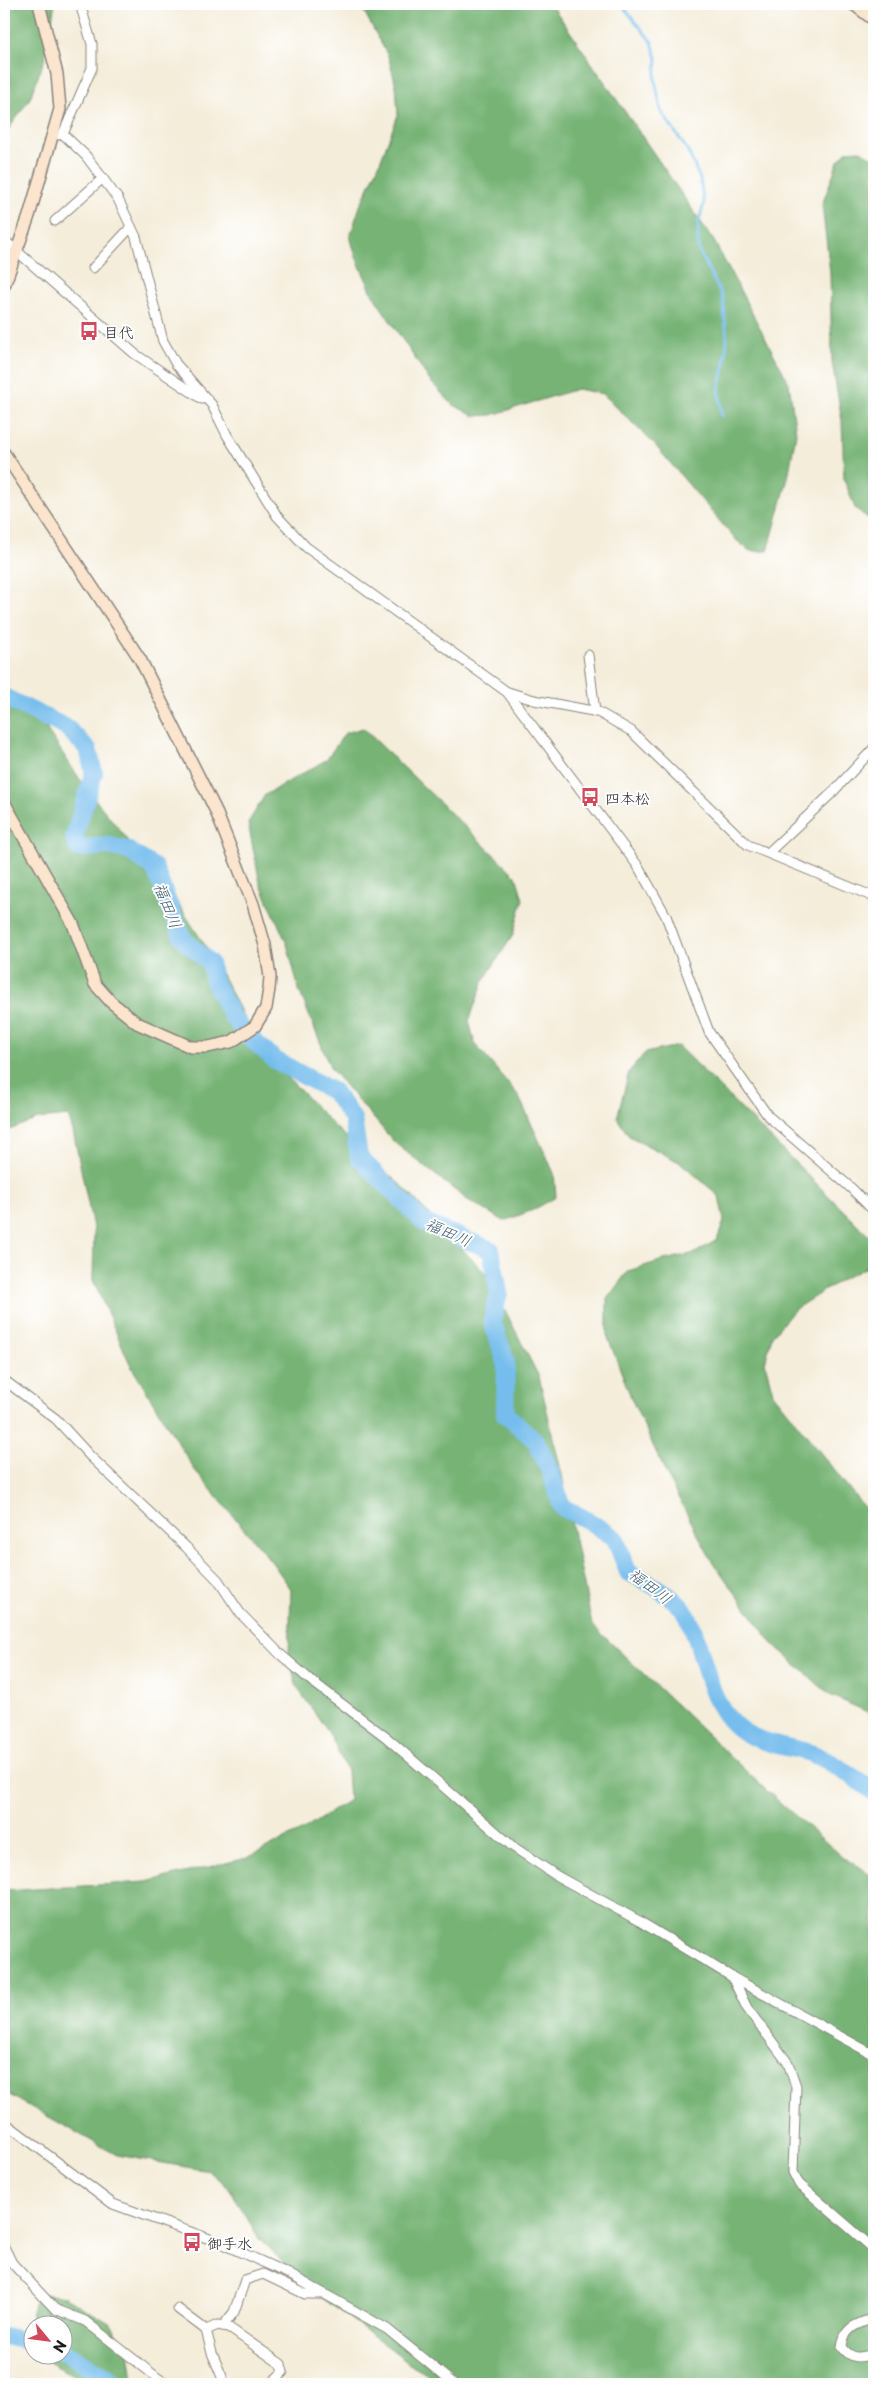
<svg xmlns="http://www.w3.org/2000/svg" width="878" height="2388" font-family="'Playpen Sans','Klee One',sans-serif">
<rect width="100%" height="100%" fill="#fff"/>
<filter id="ink" filterUnits="userSpaceOnUse"><feTurbulence type="fractalNoise" baseFrequency=".02" numOctaves="2"/><feDisplacementMap in="SourceGraphic" scale="10" xChannelSelector="R" yChannelSelector="G"/><feConvolveMatrix kernelMatrix="1 2 1 2 8 2 1 2 1" color-interpolation-filters="sRGB"/></filter>
<filter id="wash" filterUnits="userSpaceOnUse"><feTurbulence type="fractalNoise" baseFrequency=".0096" numOctaves="4" result="noise"/><feDisplacementMap in="SourceGraphic" scale="20" xChannelSelector="R" yChannelSelector="G"/><feGaussianBlur stdDeviation="1.12" result="paint"/><feColorMatrix in="noise" values="0 0 0 0 0 0 0 0 0 0 0 0 0 0 0 0 0 1.4 0 .05"/><feComposite in="paint" operator="in"/></filter>
<g filter="url(#wash)">
<rect width="100%" height="100%" fill="#f4edda"/>
<g fill="#76b374" stroke="#496848">
<polygon points="4,4 55,4 45,58 30,98 6,133 4,133"/>
<polygon points="360,4 551,4 714,241 789,383 796,433 788,478 768,551 750,551 735,539 655,445 603,394 577,389 492,415 474,416 452,404 430,381 373,295 356,257 350,236 360,206 378,167 398,115 396,86 388,56"/>
<polygon points="859,150 874,159 874,523 855,508 844,479 842,421 832,362 830,272 822,205 838,161 847,151"/>
<polygon points="4,693 38,716 85,787 171,893 214,959 259,1047 335,1127 404,1188 487,1275 539,1377 562,1475 592,1625 768,1792 844,1858 874,1876 874,2333 866,2384 446,2384 414,2366 317,2294 260,2240 230,2189 209,2171 117,2155 4,2092 4,1891 146,1882 247,1858 305,1829 349,1800 347,1771 329,1733 296,1686 289,1654 291,1589 271,1561 194,1469 131,1366 93,1280 94,1232 73,1131 68,1116 38,1119 4,1132"/>
<polygon points="363,728 516,876 523,899 513,935 484,980 469,1021 475,1044 518,1095 554,1173 556,1197 533,1210 504,1221 466,1199 395,1143 331,1069 299,990 287,944 260,883 248,823 265,795 326,760 345,733"/>
<polygon points="678,1046 874,1241 874,1259 871,1265 844,1278 795,1309 772,1336 765,1363 773,1393 862,1505 874,1516 874,1715 830,1695 772,1643 712,1561 671,1484 632,1400 607,1335 607,1299 628,1271 660,1261 695,1253 717,1240 724,1221 719,1196 681,1163 629,1136 617,1118 629,1072 645,1053"/>
<path d="M37,2293L65,2297L111,2324L129,2353L133,2378C98,2388 68,2375 38,2356H62V2326H32V2348L27,2330Z"/>
</g>
<g fill="none" stroke-linecap="round" stroke-linejoin="round">
<polyline stroke="#76bded" stroke-width="3" points="621,4 652,42 657,59 655,79 661,111 688,151 700,179 704,204 698,223 698,249 723,298 727,339 725,363 719,389 722,417"/>
<g stroke="#76bded" stroke-width="18">
<path d="M4,697L67,728L88,749L94,773L74,837L78,848L110,846L129,851L154,867L183,939L210,963L213,979L231,1015L249,1037L275,1060L334,1092L353,1119L359,1157L423,1222L491,1250L499,1293L492,1321L506,1362L505,1414L536,1441L551,1473L562,1507L587,1520L615,1538L628,1572C646,1581 679,1598 688,1617C706,1654 705,1699 737,1727C757,1744 789,1746 813,1754C834,1762 856,1779 874,1792"/>
<polyline points="4,2336 32,2342"/>
<polyline points="62,2351 107,2376 115,2384"/>
</g>
</g>
</g>
<g filter="url(#ink)">
<g fill="none" stroke-linecap="round" stroke-linejoin="round">
<g stroke="#88847b" stroke-width="11">
<g id="street">
<polyline points="63,134 86,156 118,199 136,237 163,341 176,364 212,405 227,435 277,516 306,547 507,692 638,866 666,916 709,1032 768,1116 851,1188 874,1211"/>
<polyline points="59,135 63,134 92,68 92,44 80,4"/>
<polyline points="55,221 103,178"/>
<polyline points="4,240 135,354 202,399"/>
<polyline points="93,268 131,227"/>
<polyline points="588,655 595,712"/>
<polyline points="508,692 534,700 598,712 631,731 748,845 874,897"/>
<polyline points="769,852 831,794 874,748"/>
<polyline points="4,1380 56,1419 90,1456 186,1547 218,1580 240,1613 280,1654 309,1679 387,1738 512,1846 557,1876 639,1921 732,1977 874,2055"/>
<polyline points="732,1977 747,2008 788,2063 796,2086 793,2172 799,2184 874,2249"/>
<polyline points="4,2122 113,2204 218,2242 287,2273 387,2329 454,2384"/>
<polyline points="4,2247 12,2263 55,2309 85,2321 159,2379 169,2384"/>
<polyline points="178,2309 206,2330 212,2353 225,2384"/>
<path d="M874,2318C857,2324 844,2327 842,2347C852,2360 859,2358 874,2354"/>
<polyline points="223,2326 234,2312 245,2280 263,2274 305,2294 322,2294"/>
<polyline points="206,2330 218,2325 228,2327 281,2364 283,2372 270,2384"/>
</g>
</g>
<g stroke="#88847b" stroke-width="14">
<g id="secondary">
<polyline points="853,4 874,20"/>
<polyline points="4,286 29,216 60,109 57,74 39,4"/>
<polyline points="4,453 140,659 215,809 253,904 265,945 270,977 269,989 266,1008 255,1026 231,1042 208,1047 191,1047 137,1023 111,1002 95,984 73,924 4,802"/>
</g>
</g>
<use href="#street" stroke="#fff" stroke-width="9"/>
<use href="#secondary" stroke="#fce5cf" stroke-width="11"/>
</g>
</g>
<defs>
<g id="bus-bare" transform="scale(1.5)"><path d="M-5-6H5V4H4V6H2V4H-2V6H-4V4H-5ZM-3.5-4V0h7V-4ZM-3.5 1.2v1.5H-2V1.2ZM2 1.2v1.5H3.5V1.2Z" fill="#d1495b" stroke="#fff" stroke-width="2.5" paint-order="stroke"/></g>
</defs>
<g fill-rule="evenodd">
<use href="#bus-bare" x="89" y="331"/>
<use href="#bus-bare" x="590" y="797"/>
<use href="#bus-bare" x="192" y="2242"/>
</g>
<g text-anchor="middle" dominant-baseline="central" stroke-width="4" stroke-linejoin="round" paint-order="stroke">
<g font-size="15" fill="#1c1c1c" stroke="#fff" text-anchor="start">
<text x="104" y="331">目代</text>
<text x="605" y="797">四本松</text>
<text x="207" y="2242">御手水</text>
</g>
<g font-size="16" font-style="italic" fill="#405c70" stroke="#fff">
<text transform="translate(169 905) rotate(68)">福田川</text>
<text transform="translate(449 1231) rotate(24)">福田川</text>
<text transform="translate(651 1585) rotate(37)">福田川</text>
</g>
</g>
<rect width="878" height="2388" fill="none" stroke="#fff" stroke-width="20"/>
<g transform="translate(48 2340) rotate(119)"><circle r="24" fill="#ffffff" stroke="#a4a4a4"/>
<path d="M0-4L9 19L0 12L-9 19Z" fill="#d1495b"/>
<text y="-8" font-size="14" font-weight="bold" text-anchor="middle" fill="#1c1c1c">N</text>
</g>
</svg>
